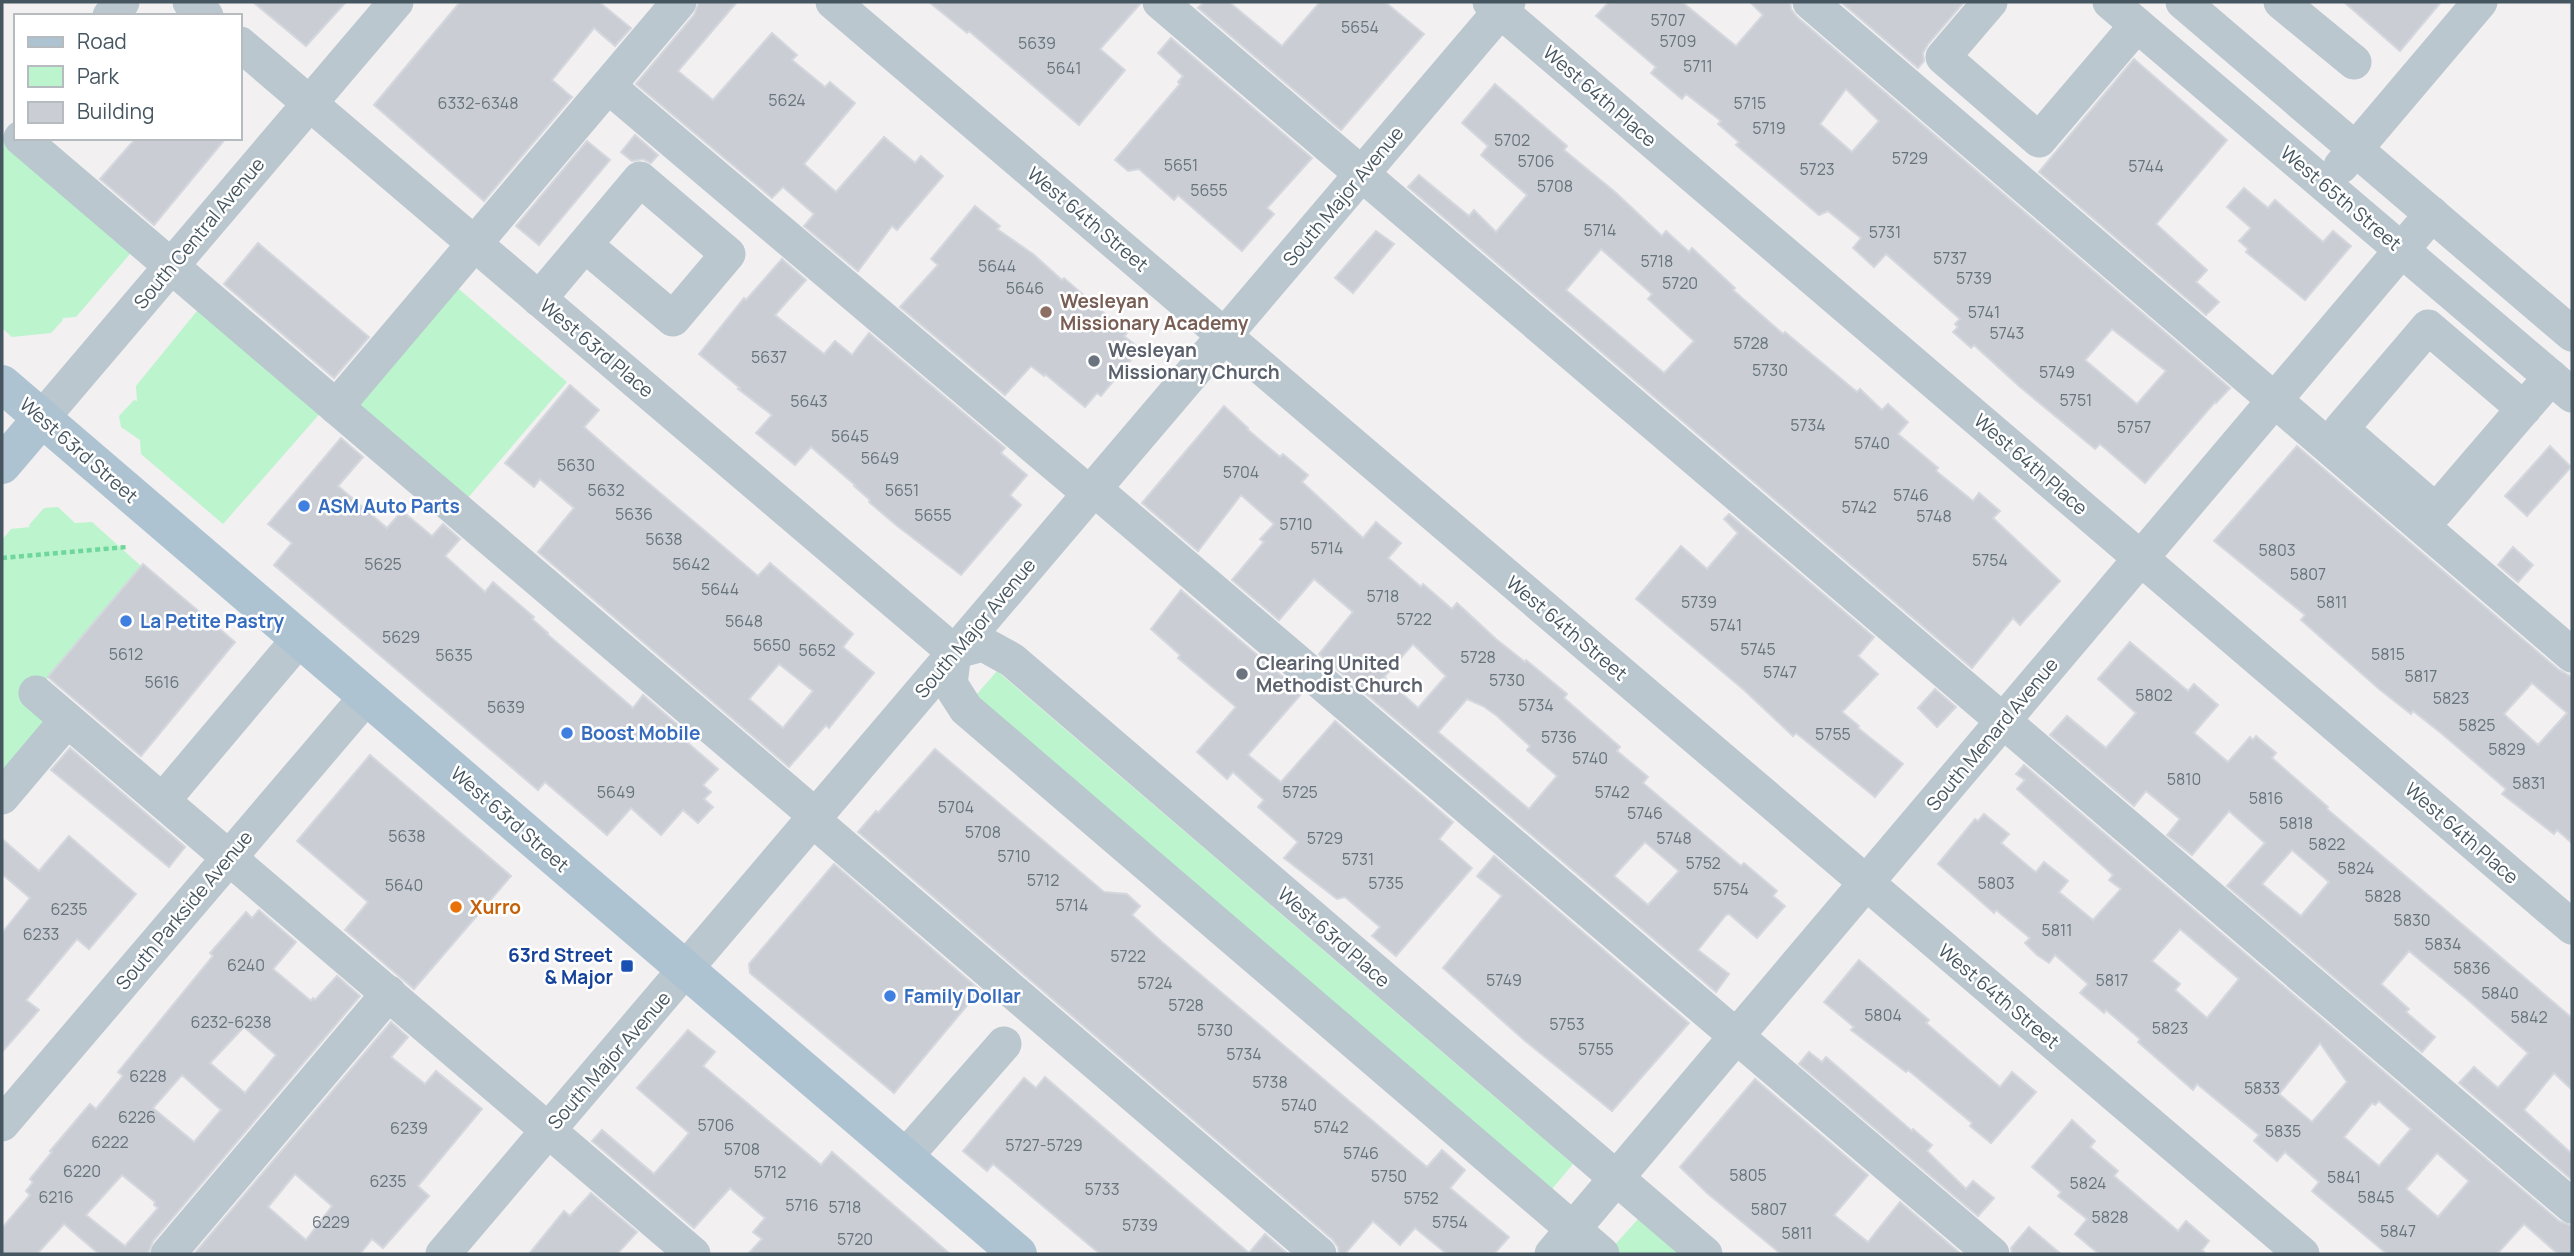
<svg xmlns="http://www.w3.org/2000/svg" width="2574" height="1256" font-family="Manrope,sans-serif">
<rect width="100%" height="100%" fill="#f3f0f1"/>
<g fill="#bbf4cd">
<polygon points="2,134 135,248 76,317 62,318 63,320 51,333 12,337 2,328"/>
<polygon points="453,284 567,382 467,499 354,402"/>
<polygon points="201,306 323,410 223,524 141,454 140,440 121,427 119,416 134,400 137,401 136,386"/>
<polygon points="58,507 75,523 92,522 141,566 41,686 52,723 2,781 2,540 11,529 30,527 29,525 44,508"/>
<polygon points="997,671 1573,1164 1547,1195 971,701"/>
<polygon points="1639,1218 1681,1254 1619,1254 1612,1248"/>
</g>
<g fill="#caced4" stroke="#d4d7dd" stroke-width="2" fill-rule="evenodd">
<polygon points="253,2 346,2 306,46"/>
<polygon points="460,2 599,2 631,28 615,46 594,28 552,80 572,97 484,201 374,105"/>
<polygon points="699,2 737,2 678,71 713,100 772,33 797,55 792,60 825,87 830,82 855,103 804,164 836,192 884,137 915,163 921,156 943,176 897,230 892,226 858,271 804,226 814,214 783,187 772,198 636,84 694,15"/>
<polygon points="929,2 1140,2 1141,3 1100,49 1125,70 1079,125 969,31 967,33"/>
<polygon points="1204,2 1229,2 1282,46 1320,2 1385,2 1424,34 1341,130 1198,8"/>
<path d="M1609,2H1682L1736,46L1763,15L1750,2H1790L1791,9L1797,17L2230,388L2216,403L2215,402L2145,483L2100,444L2095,449L2020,387L1974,345L1971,348L1953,332L1958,327L1955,324L1960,319L1886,254L1874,267L1853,248L1861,238L1828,211L1819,215L1736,145L1739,142L1718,124L1721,121L1686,94L1682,99L1651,73L1656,67L1596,16ZM1846,89L1879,121L1852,152L1820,124ZM2112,329L2166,371L2137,404L2085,360Z"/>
<polygon points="1841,2 1964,2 1928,44 1923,53 1924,61 1918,68"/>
<polygon points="2344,2 2441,2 2400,51"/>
<polygon points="1171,38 1312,158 1267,208 1274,214 1242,251 1178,195 1174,200 1139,169 1128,171 1115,160 1180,84 1178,82 1183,76 1158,53"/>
<polygon points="2134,59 2227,140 2156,224 2207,270 2196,282 2219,302 2206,315 2039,172"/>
<path d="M1495,84L1567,146L1564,150L1615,192L1662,236L1666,231L1689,252L1692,248L1735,288L1733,290L1783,334L1785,332L1857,392L1860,389L1882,410L1888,404L1908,422L1898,434L1938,468L1936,471L1973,501L1979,493L2000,511L1993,518L2060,581L2020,625L2013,618L1972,668L1408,187L1419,175L1469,216L1474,210L1496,232L1527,195L1481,155L1488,146L1462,123ZM1601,249L1652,294L1648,299L1694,341L1664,373L1566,290Z"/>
<polygon points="635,135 658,155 651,163 643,159 632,161 621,152"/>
<polygon points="136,138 226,138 154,225 100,179"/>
<polygon points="587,141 610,160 539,245 516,226"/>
<polygon points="2244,188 2268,208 2275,200 2323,242 2333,231 2351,246 2305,300 2246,252 2248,249 2239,241 2251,228 2227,207"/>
<polygon points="975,206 1000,226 997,229 1033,254 1062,280 1064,278 1127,333 1124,336 1140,349 1101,396 1097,393 1085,407 1045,374 1044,376 1031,366 1005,395 900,307 938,265 931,259"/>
<polygon points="1376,231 1394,244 1353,293 1335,278"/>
<polygon points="258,243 369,337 334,378 224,284"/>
<polygon points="782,259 806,280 775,315 824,354 835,341 852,355 869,333 1005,448 1001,453 1027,475 1010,495 1021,505 961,575 896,525 869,502 870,500 854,486 855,485 811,447 795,465 756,433 772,415 738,389 740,388 699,354 744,298 746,300"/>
<path d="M570,385L599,410L584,427L626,464L758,576L770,563L853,634L843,647L874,673L829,728L826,725L789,767L538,552L574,508L540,479L534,487L505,463ZM779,664L813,691L783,728L749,699Z"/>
<path d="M1224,406L1248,428L1247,429L1280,457L1283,454L1308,475L1302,482L1363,538L1376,522L1401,543L1388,558L1421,587L1423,584L1452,609L1457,603L1496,639L1525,662L1526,660L1567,694L1564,698L1620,747L1617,751L1648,777L1643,783L1741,866L1744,863L1777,891L1773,896L1785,906L1757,938L1729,914L1726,915L1698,950L1729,974L1716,992L1319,654L1353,612L1314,579L1279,620L1232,580L1264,542L1260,539L1274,524L1241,495L1198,551L1142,503ZM1413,644L1446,676L1418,708L1384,677ZM1467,699L1483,706L1497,716L1530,746L1527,750L1557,776L1529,809L1438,732ZM1645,842L1679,871L1648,905L1614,876Z"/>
<polygon points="341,438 363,457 338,486 387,528 402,511 432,536 443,524 460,539 445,556 485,592 493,582 534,617 532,619 548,633 547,634 633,708 643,695 686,732 681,737 718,769 703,785 711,792 704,799 713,807 698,823 683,810 661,835 631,808 607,835 545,782 538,790 274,565 292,543 268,524"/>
<path d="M2297,446L2559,670L2572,677V843L2557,830L2554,834L2502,794L2506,789L2441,733L2413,711L2411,714L2379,689L2301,620L2305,615L2214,541ZM2532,683L2567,713L2538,745L2504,714Z"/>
<polygon points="2550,446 2571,467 2527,516 2505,496"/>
<polygon points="1729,514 1874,637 1858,656 1878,674 1842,712 1859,726 1858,728 1903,764 1875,797 1796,733 1793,736 1744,690 1636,599 1681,546 1707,569 1738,533 1724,519"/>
<polygon points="2513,547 2533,565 2518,582 2498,565"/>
<polygon points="143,564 235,642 141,756 48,677"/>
<polygon points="1181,590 1302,693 1248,755 1281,782 1335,721 1453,822 1439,839 1472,868 1396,956 1372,936 1380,927 1345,897 1337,899 1284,858 1298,842 1258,807 1264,800 1233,772 1227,779 1197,752 1236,707 1178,658 1180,655 1151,629"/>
<path d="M2130,642L2188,691L2194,684L2218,705L2194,733L2228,762L2250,737L2253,740L2256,736L2276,753L2272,758L2328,807L2327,809L2572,1018V1090L2554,1073L2524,1110L2572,1154V1180L2459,1083L2474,1067L2498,1088L2528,1053L2467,999L2409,951L2381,984L2409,1009L2406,1012L2435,1037L2422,1052L2227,886L2265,843L2229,811L2192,855L2167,835L2180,819L2146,791L2134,806L2050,735L2067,716L2106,748L2136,713L2098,679ZM2292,850L2329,882L2301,916L2262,884Z"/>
<polygon points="1935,689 1956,707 1937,727 1918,708"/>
<polygon points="70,748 185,847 169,867 51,770"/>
<polygon points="935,749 1104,892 1127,894 1140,906 1132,915 1162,942 1427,1167 1442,1150 1465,1170 1450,1188 1509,1237 1494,1254 1447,1254 1415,1228 1400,1245 1373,1221 1345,1254 1339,1254 1338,1247 1332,1239 858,832 876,811 878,813"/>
<polygon points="370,755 511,876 414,989 345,930 368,902 297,841"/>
<path d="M2024,765L2559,1221L2572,1226V1254H2558L2524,1224L2497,1254H2387L2312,1191L2319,1182L2285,1152L2277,1161L2254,1141L2259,1135L2197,1084L2193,1090L2138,1042L2140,1039L2106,1010L2104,1013L2080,993L2088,984L2055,955L2049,963L2037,955L2025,943L2030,938L1996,910L1994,913L1938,864L1975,819L1978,821L1984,814L2009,834L2001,843L2034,871L2036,872L2044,862L2068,881L2059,892L2093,920L2121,889L2109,880L2113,875L2017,789L2025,780L2016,774ZM2180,929L2239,979L2207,1018L2175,990L2180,984L2152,961ZM2320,1043L2347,1082L2312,1122L2279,1094ZM2379,1101L2411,1129L2379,1166L2344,1137L2372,1103L2375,1105ZM2437,1153L2469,1181L2438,1217L2406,1189Z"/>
<polygon points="69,836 136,894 89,949 77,939 26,1000 39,1010 2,1052 2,933 30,898 2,874 2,839 39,871"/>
<polygon points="1494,856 1689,1023 1612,1111 1524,1040 1443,968 1502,896 1477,876"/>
<polygon points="834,864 980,990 894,1093 750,973 749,964"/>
<path d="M259,910L296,942L273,969L311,1001L313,998L315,1000L337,976L360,996L153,1241L148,1254H99L64,1224L37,1254H2V1228L30,1195L26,1191L33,1182L30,1179L52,1152L50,1151L90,1104L96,1109L123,1076L118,1072L213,956L210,953L246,912L252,918ZM244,1027L276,1055L245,1093L210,1063ZM182,1075L221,1110L194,1142L153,1108ZM122,1175L155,1202L154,1205L158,1208L125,1246L86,1215Z"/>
<polygon points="1859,960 1929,1020 1926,1023 2000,1087 2012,1072 2036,1092 1991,1143 1970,1126 1972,1123 1908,1070 1906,1072 1851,1030 1854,1027 1824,1002"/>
<path d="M391,1022L408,1037L391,1057L425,1084L436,1071L482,1109L418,1186L429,1196L383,1248L372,1239L360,1254H194ZM295,1174L332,1206L306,1240L268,1207Z"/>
<polygon points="688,1030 715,1052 703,1066 821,1165 832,1152 950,1254 748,1254 762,1239 753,1232 765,1218 730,1188 694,1228 592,1141 602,1130 654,1174 675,1150 689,1133 637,1088"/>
<polygon points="1809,1052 1822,1062 1826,1057 1912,1131 1913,1129 1932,1145 1927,1151 1966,1189 1973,1181 1994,1198 1978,1216 1799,1064"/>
<polygon points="1045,1077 1249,1253 1265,1234 1288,1254 1100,1254 993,1164 987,1171 963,1151 1024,1078 1036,1088"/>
<polygon points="1755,1079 1868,1175 1834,1215 1868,1242 1900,1202 1961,1254 1781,1254 1707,1193 1680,1167"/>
<polygon points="2072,1120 2095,1141 2090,1147 2118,1171 2114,1176 2178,1231 2186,1221 2209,1241 2202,1250 2206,1254 2099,1254 2075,1234 2087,1219 2058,1196 2061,1192 2032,1167"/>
<polygon points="591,1193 637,1232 617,1254 529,1254 564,1211 570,1216"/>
<polygon points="2029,1227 2061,1254 2012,1254 2011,1248"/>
</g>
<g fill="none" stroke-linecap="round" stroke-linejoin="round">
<polyline stroke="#6fd69c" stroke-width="4.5" stroke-dasharray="5 3.5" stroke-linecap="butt" points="2,558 127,547"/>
<g stroke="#bac7cf" stroke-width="35">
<polyline points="190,2 206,16"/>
<polyline points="833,2 2302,1254"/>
<polyline points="1160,2 2572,1206"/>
<polyline points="1490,2 2572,927"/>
<polyline points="1810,2 2572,655"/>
<polyline points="1990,2 1943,57 2039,140 2137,25"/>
<polyline points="2110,2 2572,395"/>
<polyline points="2183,2 2572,334"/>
<polyline points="2281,2 2354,62"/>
<polyline points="110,16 122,2"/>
<polyline points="240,44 954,652"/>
<polyline points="608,86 1089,493"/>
<polyline points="21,138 817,817"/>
<polyline points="2341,166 2480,2"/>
<polyline points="539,299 640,179 728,254 673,319 585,245"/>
<polyline points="336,407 679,2"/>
<polyline points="2524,409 2428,327 2341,429 2436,511 2551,377"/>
<polyline points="42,418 396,2"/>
<polyline points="1093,488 1992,1254"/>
<polyline points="954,652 983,644 1012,660 1705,1254"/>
<polyline points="954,652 950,684 966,709 1602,1254"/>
<polyline points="36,693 693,1254"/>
<polyline points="170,792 300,638"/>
<polyline points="2,797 67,720"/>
<polyline points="814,821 1319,1254"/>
<polyline points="2,1124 367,696"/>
<polyline points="905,1157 1004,1044"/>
<polyline points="168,1254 389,993"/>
<polyline points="443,1254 1508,2"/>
<polyline points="1552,1254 2432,214"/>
</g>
<g stroke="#aec3d2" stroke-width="38">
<polyline points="2,384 1018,1254"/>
<polyline points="2,465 42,418"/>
</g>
</g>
<circle fill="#8d6e63" stroke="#fff" stroke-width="2.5" cx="1046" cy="312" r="7"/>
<g fill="#6b7280" stroke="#fff" stroke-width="2.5">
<circle cx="1094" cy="361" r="7"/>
<circle cx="1242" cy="674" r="7"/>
</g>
<g fill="#3f7fe0" stroke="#fff" stroke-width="2.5">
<circle cx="304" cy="506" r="7"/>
<circle cx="126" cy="621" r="7"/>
<circle cx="567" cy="733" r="7"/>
<circle cx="890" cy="996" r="7"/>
</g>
<circle fill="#e8710a" stroke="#fff" stroke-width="2.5" cx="456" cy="907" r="7"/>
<rect fill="#1a4fb4" stroke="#fff" stroke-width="2.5" x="620" y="959" width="14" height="14" rx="3.5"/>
<g text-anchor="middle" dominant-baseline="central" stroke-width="5" stroke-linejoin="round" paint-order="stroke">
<g font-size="16" fill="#67747d">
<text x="1668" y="20">5707</text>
<text x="1360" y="27">5654</text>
<text x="1678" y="41">5709</text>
<text x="1037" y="43">5639</text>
<text x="1698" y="66">5711</text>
<text x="1064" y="68">5641</text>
<text x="787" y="100">5624</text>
<text x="478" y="103">6332-6348</text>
<text x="1750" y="103">5715</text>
<text x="1769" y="128">5719</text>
<text x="1512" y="140">5702</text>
<text x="1910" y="158">5729</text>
<text x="1536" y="161">5706</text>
<text x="1181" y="165">5651</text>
<text x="2146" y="166">5744</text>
<text x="1817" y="169">5723</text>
<text x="1555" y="186">5708</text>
<text x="1209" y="190">5655</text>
<text x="1600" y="230">5714</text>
<text x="1885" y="232">5731</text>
<text x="1950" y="258">5737</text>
<text x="1657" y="261">5718</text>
<text x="997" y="266">5644</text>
<text x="1974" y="278">5739</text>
<text x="1680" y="283">5720</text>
<text x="1025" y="288">5646</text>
<text x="1984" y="312">5741</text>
<text x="2007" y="333">5743</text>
<text x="1751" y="343">5728</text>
<text x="769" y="357">5637</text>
<text x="1770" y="370">5730</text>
<text x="2057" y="372">5749</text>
<text x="2076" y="400">5751</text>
<text x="809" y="401">5643</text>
<text x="1808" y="425">5734</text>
<text x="2134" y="427">5757</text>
<text x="850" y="436">5645</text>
<text x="1872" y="443">5740</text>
<text x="880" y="458">5649</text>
<text x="576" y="465">5630</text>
<text x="1241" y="472">5704</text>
<text x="606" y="490">5632</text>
<text x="902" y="490">5651</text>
<text x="1911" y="495">5746</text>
<text x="1859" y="507">5742</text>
<text x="634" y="514">5636</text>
<text x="933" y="515">5655</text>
<text x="1934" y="516">5748</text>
<text x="1296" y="524">5710</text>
<text x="664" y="539">5638</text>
<text x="1327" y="548">5714</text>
<text x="2277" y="550">5803</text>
<text x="1990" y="560">5754</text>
<text x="383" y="564">5625</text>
<text x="691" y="564">5642</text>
<text x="2308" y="574">5807</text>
<text x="720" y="589">5644</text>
<text x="1383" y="596">5718</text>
<text x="1699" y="602">5739</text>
<text x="2332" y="602">5811</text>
<text x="1414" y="619">5722</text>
<text x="744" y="621">5648</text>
<text x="1726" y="625">5741</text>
<text x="401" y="637">5629</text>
<text x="772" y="645">5650</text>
<text x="1758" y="649">5745</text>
<text x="817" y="650">5652</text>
<text x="126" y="654">5612</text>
<text x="2388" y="654">5815</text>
<text x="454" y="655">5635</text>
<text x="1478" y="657">5728</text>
<text x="1780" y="672">5747</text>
<text x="2421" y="676">5817</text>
<text x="1507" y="680">5730</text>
<text x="162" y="682">5616</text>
<text x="2154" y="695">5802</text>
<text x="2451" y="698">5823</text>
<text x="1536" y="705">5734</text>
<text x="506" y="707">5639</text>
<text x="2477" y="725">5825</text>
<text x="1833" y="734">5755</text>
<text x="1559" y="737">5736</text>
<text x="2507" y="749">5829</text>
<text x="1590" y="758">5740</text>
<text x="2184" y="779">5810</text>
<text x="2529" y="783">5831</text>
<text x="616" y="792">5649</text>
<text x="1300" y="792">5725</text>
<text x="1612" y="792">5742</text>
<text x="2266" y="798">5816</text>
<text x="956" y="807">5704</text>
<text x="1645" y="813">5746</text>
<text x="2296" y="823">5818</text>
<text x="983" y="832">5708</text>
<text x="407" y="836">5638</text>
<text x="1325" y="838">5729</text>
<text x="1674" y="838">5748</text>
<text x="2327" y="844">5822</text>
<text x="1014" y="856">5710</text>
<text x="1358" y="859">5731</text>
<text x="1703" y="863">5752</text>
<text x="2356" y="868">5824</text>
<text x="1043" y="880">5712</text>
<text x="1386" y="883">5735</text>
<text x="1996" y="883">5803</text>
<text x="404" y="885">5640</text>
<text x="1731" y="889">5754</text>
<text x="2383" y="896">5828</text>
<text x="1072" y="905">5714</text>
<text x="69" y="909">6235</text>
<text x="2412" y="920">5830</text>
<text x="2057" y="930">5811</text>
<text x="41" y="934">6233</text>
<text x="2443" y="944">5834</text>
<text x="1128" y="956">5722</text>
<text x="246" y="965">6240</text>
<text x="2472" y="968">5836</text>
<text x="1504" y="980">5749</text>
<text x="2112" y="980">5817</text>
<text x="1155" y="983">5724</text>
<text x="2500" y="993">5840</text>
<text x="1186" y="1005">5728</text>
<text x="1883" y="1015">5804</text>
<text x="2529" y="1017">5842</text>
<text x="231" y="1022">6232-6238</text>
<text x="1567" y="1024">5753</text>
<text x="2170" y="1028">5823</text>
<text x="1215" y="1030">5730</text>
<text x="1596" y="1049">5755</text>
<text x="1244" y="1054">5734</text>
<text x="148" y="1076">6228</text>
<text x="1270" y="1082">5738</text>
<text x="2262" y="1088">5833</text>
<text x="1299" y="1105">5740</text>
<text x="137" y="1117">6226</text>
<text x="716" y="1125">5706</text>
<text x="1331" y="1127">5742</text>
<text x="409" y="1128">6239</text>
<text x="2283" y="1131">5835</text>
<text x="110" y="1142">6222</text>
<text x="1044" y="1145">5727-5729</text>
<text x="742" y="1149">5708</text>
<text x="1361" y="1153">5746</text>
<text x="82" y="1171">6220</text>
<text x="770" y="1172">5712</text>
<text x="1748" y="1175">5805</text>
<text x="1389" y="1176">5750</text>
<text x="2344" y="1177">5841</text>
<text x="388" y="1181">6235</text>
<text x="2088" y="1183">5824</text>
<text x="1102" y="1189">5733</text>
<text x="56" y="1197">6216</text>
<text x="2376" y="1197">5845</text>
<text x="1421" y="1198">5752</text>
<text x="802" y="1205">5716</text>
<text x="845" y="1207">5718</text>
<text x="1769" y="1209">5807</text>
<text x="2110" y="1217">5828</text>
<text x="331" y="1222">6229</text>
<text x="1450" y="1222">5754</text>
<text x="1140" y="1225">5739</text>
<text x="2398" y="1231">5847</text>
<text x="1797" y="1233">5811</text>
<text x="855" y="1239">5720</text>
</g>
<g font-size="19" fill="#465660" stroke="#fff">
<text transform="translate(1600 96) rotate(41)">West 64th Place</text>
<text transform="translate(1343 196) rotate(-50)">South Major Avenue</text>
<text transform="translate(2341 198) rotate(40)">West 65th Street</text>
<text transform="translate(1088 219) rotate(40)">West 64th Street</text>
<text transform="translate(199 233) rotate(-50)">South Central Avenue</text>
<text transform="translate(597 348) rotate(40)">West 63rd Place</text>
<text transform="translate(79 450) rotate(41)">West 63rd Street</text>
<text transform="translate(2031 464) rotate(41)">West 64th Place</text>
<text transform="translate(975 628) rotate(-50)">South Major Avenue</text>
<text transform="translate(1567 628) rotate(40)">West 64th Street</text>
<text transform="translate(1992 734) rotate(-50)">South Menard Avenue</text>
<text transform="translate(510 819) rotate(41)">West 63rd Street</text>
<text transform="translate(2462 833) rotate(41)">West 64th Place</text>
<text transform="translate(184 910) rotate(-50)">South Parkside Avenue</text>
<text transform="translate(1334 937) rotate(41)">West 63rd Place</text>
<text transform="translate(1999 996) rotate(40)">West 64th Street</text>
<text transform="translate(609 1060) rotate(-49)">South Major Avenue</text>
</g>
<g font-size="19" font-weight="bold" fill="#785e54" stroke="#fff" text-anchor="start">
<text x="1060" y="301">Wesleyan<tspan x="1060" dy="22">Missionary Academy</tspan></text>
</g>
<g font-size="19" font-weight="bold" fill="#5b616d" stroke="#fff" text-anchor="start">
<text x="1108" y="350">Wesleyan<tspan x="1108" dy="22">Missionary Church</tspan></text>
<text x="1256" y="663">Clearing United<tspan x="1256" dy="22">Methodist Church</tspan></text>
</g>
<g font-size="19" font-weight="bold" fill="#366cbe" stroke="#fff" text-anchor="start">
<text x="318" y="506">ASM Auto Parts</text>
<text x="140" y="621">La Petite Pastry</text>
<text x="581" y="733">Boost Mobile</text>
<text x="904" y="996">Family Dollar</text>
</g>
<g font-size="19" font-weight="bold" fill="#c56008" stroke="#fff" text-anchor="start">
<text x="470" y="907">Xurro</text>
</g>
<g font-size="19" font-weight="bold" fill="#164399" stroke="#fff" text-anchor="end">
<text x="613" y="955">63rd Street<tspan x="613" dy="22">&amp; Major</tspan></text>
</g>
</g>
<rect width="2574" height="1256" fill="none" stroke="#465660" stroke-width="7"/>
<rect x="14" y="14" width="228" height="126" fill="#ffffff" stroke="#b5bbbf" stroke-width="2"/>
<rect x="28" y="37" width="35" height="10" fill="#aec3d2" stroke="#b5bbbf" stroke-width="2"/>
<text x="77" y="49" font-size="21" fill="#465660">Road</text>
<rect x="28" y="66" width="35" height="21" fill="#bbf4cd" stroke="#b5bbbf" stroke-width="2"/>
<text x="77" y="84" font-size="21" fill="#465660">Park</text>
<rect x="28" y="102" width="35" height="21" fill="#caced4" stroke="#b5bbbf" stroke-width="2"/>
<text x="77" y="119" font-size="21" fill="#465660">Building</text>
</svg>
